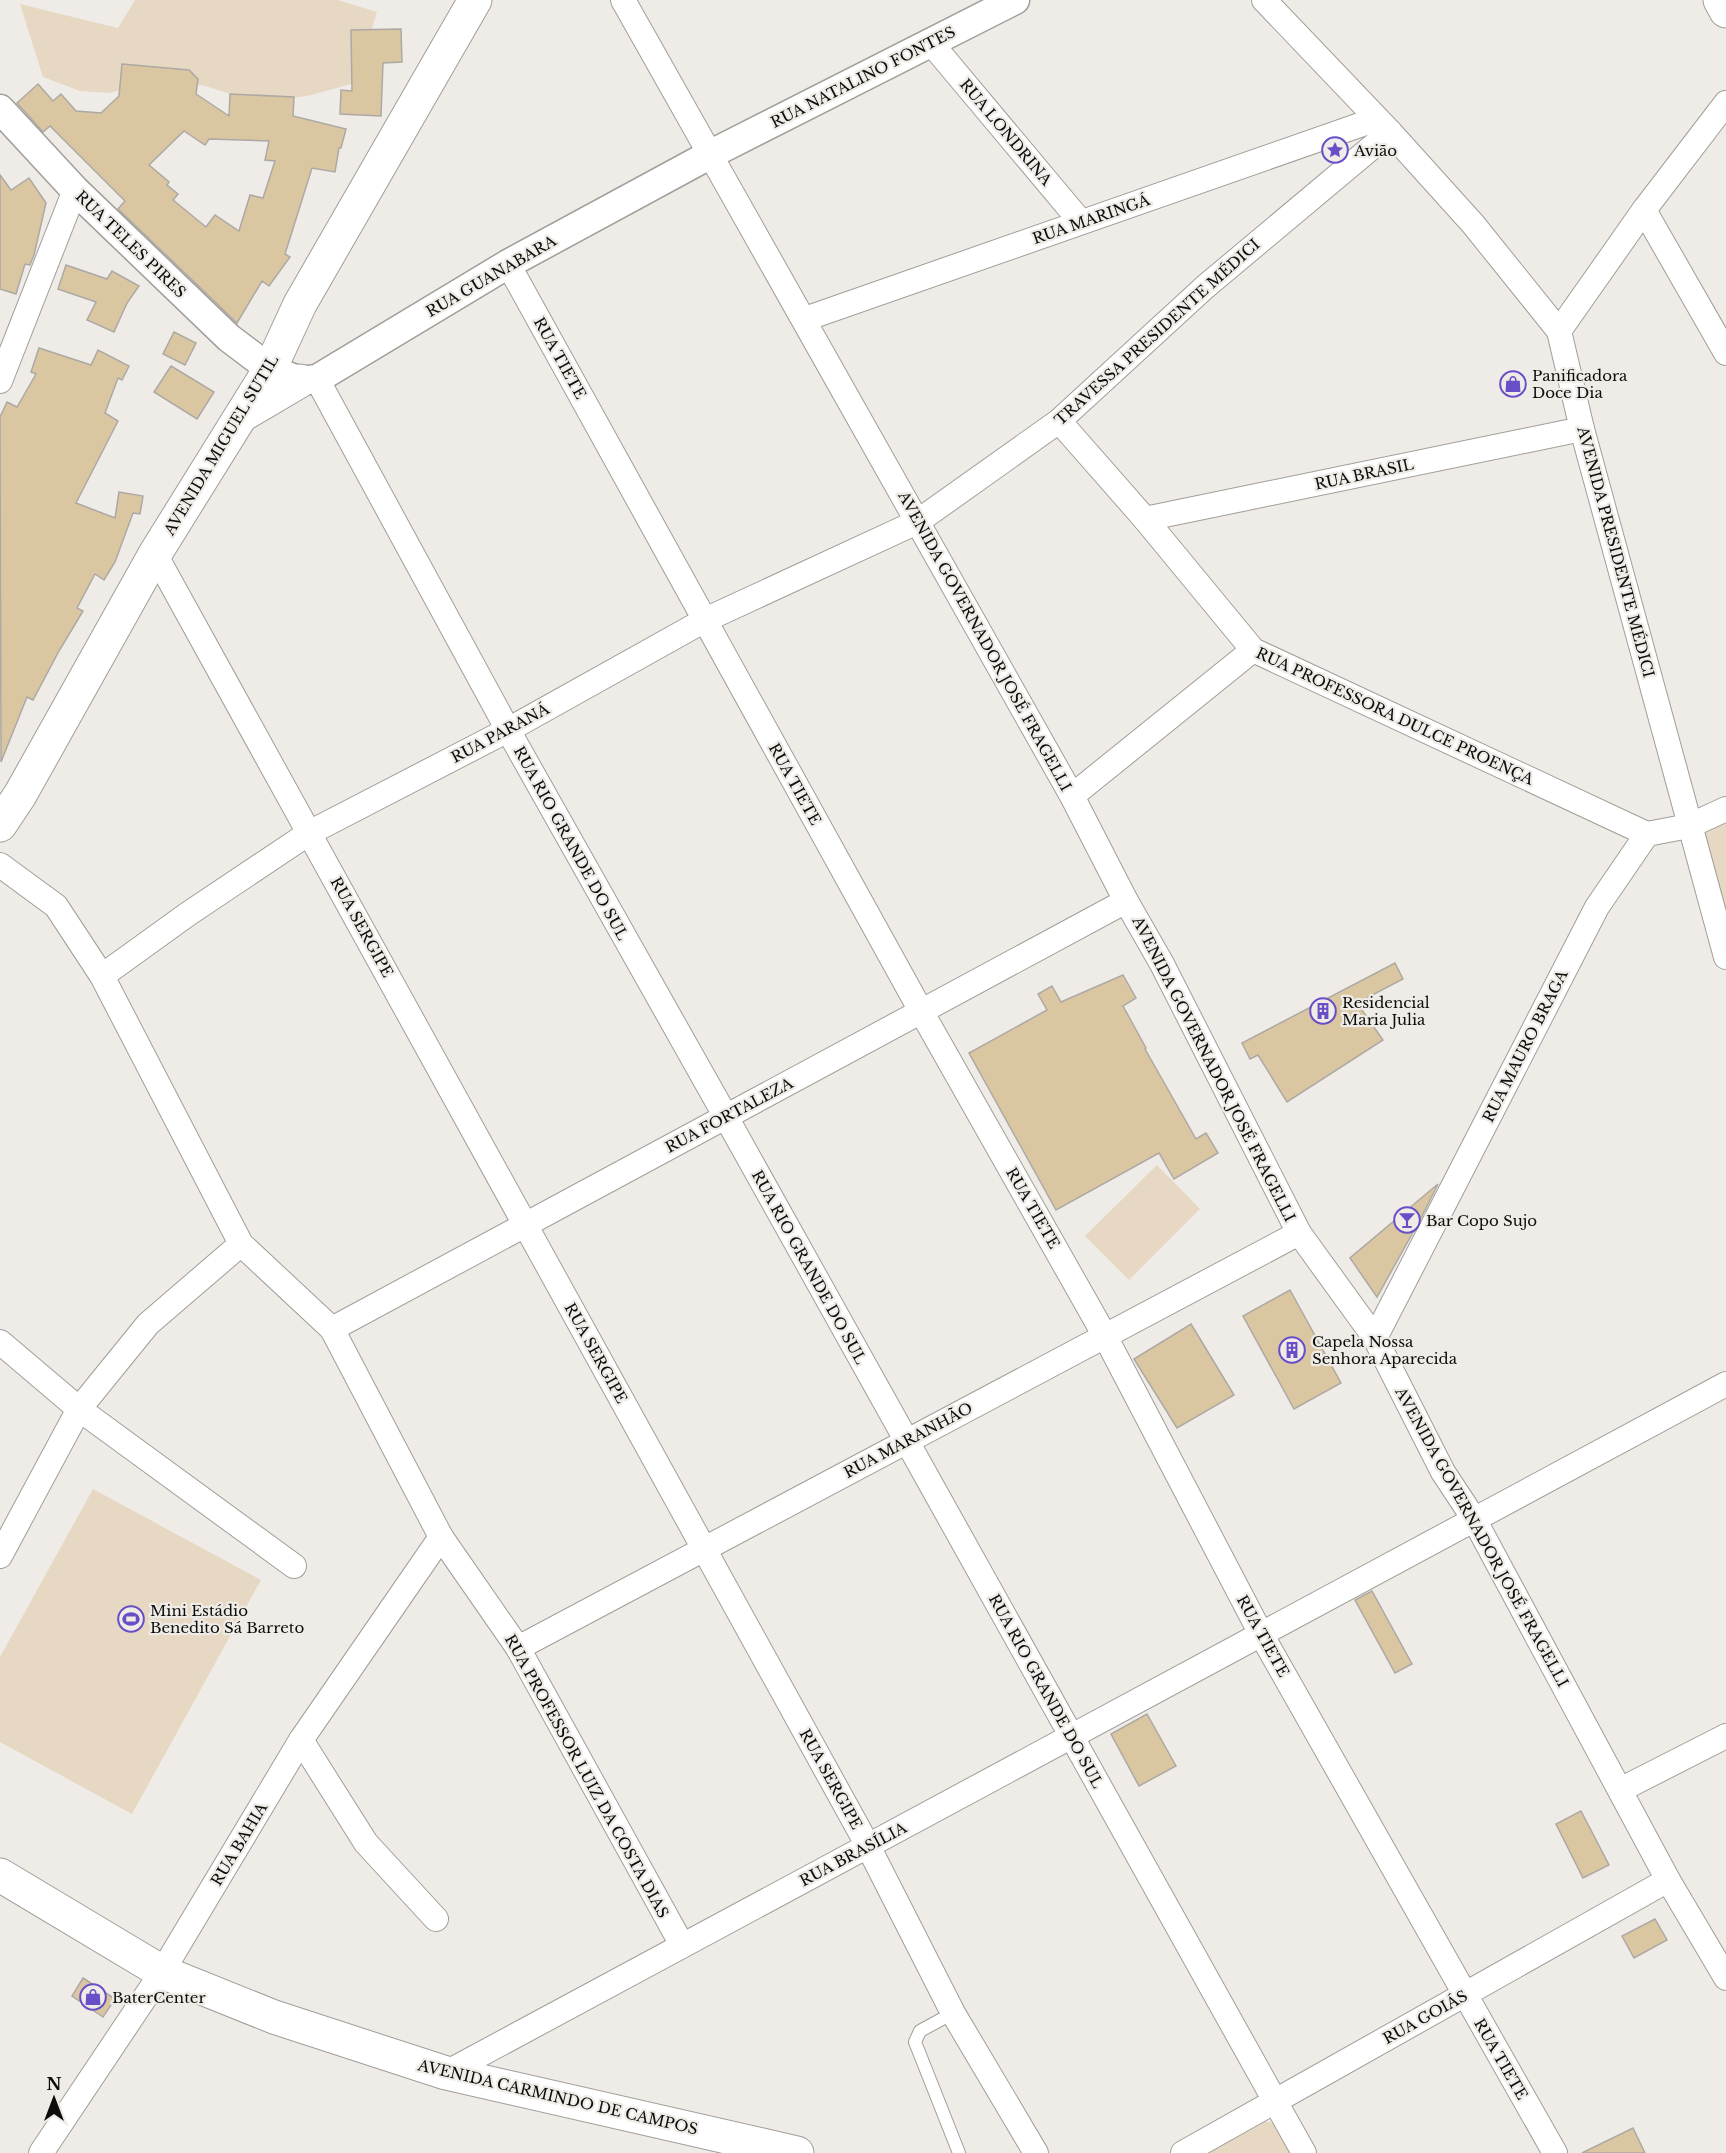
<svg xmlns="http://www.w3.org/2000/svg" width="1726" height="2153" font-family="'Libre Baskerville',serif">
<rect width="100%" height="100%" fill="#efece7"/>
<g fill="#e6d8c2">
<polygon points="135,0 338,0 377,12 355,83 307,96 260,103 205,86 161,78 110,93 80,91 43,77 20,4 118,28"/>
<polygon points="1726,816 1726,927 1704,835 1707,822"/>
<polygon points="1157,1165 1200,1209 1129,1280 1085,1236"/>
<polygon points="93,1489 261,1580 132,1814 0,1742 0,1657"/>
<polygon points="1262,2121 1278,2123 1294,2153 1209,2153"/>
</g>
<g fill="#dbc6a2" stroke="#aca9a4" stroke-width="1.5" fill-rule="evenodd">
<polygon points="401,29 402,62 383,63 381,116 340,114 341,90 352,91 351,30"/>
<path d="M122,64L189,70L198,79L196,94L229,116L230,94L294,97L293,116L346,129L341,148H339L335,172L312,168L285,254L290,257L269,286L262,281L237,323L118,209L125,201L50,126L43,132L17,103L38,84L53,101L61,94L76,111L101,113L119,96ZM184,131L205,145L209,139L269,141L265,160L275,161L263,198L250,195L239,231L215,215L206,227L173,200L178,194L167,185L169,182L149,165Z"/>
<polygon points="0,175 11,190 29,178 46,203 34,255 30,265 25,264 16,294 0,289"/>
<polygon points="66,265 107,279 112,271 139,286 127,303 114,332 87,320 96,302 58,289"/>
<polygon points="174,332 196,343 185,365 163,354"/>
<polygon points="39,348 91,365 98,350 129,366 122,380 118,378 105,413 118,421 76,503 115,518 119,492 143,496 140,514 133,513 115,562 104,580 95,574 77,608 83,611 59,651 33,700 27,697 1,762 0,417 7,402 17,407 36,374 31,372"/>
<polygon points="171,366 214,392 197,419 154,392"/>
<polygon points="1395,963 1403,979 1357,1003 1383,1040 1287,1102 1258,1055 1250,1059 1242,1043"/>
<polygon points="1123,975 1136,998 1123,1006 1146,1048 1145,1049 1196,1139 1206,1133 1218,1153 1174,1179 1159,1153 1056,1210 969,1053 1047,1010 1038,994 1052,986 1061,1002"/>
<polygon points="1438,1184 1421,1218 1377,1297 1350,1258"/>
<polygon points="1290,1290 1341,1383 1294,1409 1243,1316"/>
<polygon points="1191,1324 1234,1395 1177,1428 1134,1359"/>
<polygon points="1372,1591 1412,1664 1395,1673 1355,1600"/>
<polygon points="1147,1714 1176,1766 1139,1786 1111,1734"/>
<polygon points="1581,1811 1609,1865 1583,1878 1556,1824"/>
<polygon points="1655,1919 1667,1940 1634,1958 1622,1936"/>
<polygon points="83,1978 115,1999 103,2017 72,1996"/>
<polygon points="1633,2128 1645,2153 1582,2153"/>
</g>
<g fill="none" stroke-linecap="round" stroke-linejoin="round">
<g stroke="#a19e99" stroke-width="14">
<polyline id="service" points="953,2013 920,2031 915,2042 959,2153"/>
</g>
<g stroke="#a19e99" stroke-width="26">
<g id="minor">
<polyline points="623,0 1072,796 1126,901 1162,964 1299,1233 1375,1338 1443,1472 1474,1519 1668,1880 1726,1978"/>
<polyline points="1264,0 1390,132 1473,224 1559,331 1582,429 1726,957"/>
<polyline points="931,43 1081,222"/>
<polyline points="1644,210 1726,353"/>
<polyline points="508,264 921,1011 1105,1336 1261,1634 1555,2153"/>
<polyline points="805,319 1377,119"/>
<polyline points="1559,331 1644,210 1726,103"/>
<polyline points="317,379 508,730 726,1117 1304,2153"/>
<polyline points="0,381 75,190"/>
<polyline points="1059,421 1145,519 1253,650 1647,834"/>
<polyline points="1145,519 1582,429"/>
<polyline points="155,554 868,1846 953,2013 1036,2153"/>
<polyline points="1072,796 1253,650"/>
<polyline points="0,865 56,906 102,976 241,1244 332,1329 441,1537 518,1648 682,1945"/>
<polyline points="102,976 188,914 309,833 508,730 705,620 917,522 1059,421 1205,287 1390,132"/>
<polyline points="332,1329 1126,901"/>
<polyline points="1375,1338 1597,907 1647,834 1689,826 1726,809"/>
<polyline points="0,1342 79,1409 294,1566"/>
<polyline points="0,1556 79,1409 148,1324 241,1244"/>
<polyline points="518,1648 1299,1233"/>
<polyline points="301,1740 366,1843 436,1919"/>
<polyline points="1620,1790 1726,1736"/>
<polyline points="446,2073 1726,1384"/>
<polyline points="41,2153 162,1972 301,1740 441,1537"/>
<polyline points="1183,2153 1668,1880"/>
</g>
</g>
<g stroke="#a19e99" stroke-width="31">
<polyline id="tertiary" points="0,109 75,190 229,338 270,369 300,381 317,379 508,264 711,154 1015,0"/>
</g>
<g stroke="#a19e99" stroke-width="35">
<g id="secondary">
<polyline points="1720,0 1726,11"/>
<polyline points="244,414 300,381"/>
<polyline points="0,825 20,795 155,554 270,369 300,304 475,0"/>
<polyline points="0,1875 162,1972 274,2017 446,2073 797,2153"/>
</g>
</g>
<use href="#service" stroke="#fff" stroke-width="12"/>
<use href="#minor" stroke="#fff" stroke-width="24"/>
<use href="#tertiary" stroke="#fff" stroke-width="28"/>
<use href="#secondary" stroke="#fff" stroke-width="33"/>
</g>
<defs>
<g id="sight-ring" transform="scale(1.35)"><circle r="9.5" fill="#efece7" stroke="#684ec7" stroke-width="1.5"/><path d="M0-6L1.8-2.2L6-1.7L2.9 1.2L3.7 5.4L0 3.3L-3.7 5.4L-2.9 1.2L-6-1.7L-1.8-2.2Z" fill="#684ec7"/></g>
<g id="shop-ring" transform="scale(1.35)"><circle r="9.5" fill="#efece7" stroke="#684ec7" stroke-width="1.5"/><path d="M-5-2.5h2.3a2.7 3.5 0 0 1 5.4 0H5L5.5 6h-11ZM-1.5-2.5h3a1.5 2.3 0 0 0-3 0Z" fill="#684ec7"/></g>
<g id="building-ring" transform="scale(1.35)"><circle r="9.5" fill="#efece7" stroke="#684ec7" stroke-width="1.5"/><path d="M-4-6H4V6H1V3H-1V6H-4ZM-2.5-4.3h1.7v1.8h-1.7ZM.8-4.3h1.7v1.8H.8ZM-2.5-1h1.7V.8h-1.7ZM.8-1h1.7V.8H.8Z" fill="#684ec7"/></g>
<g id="bar-ring" transform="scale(1.35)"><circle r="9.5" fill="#efece7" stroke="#684ec7" stroke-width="1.5"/><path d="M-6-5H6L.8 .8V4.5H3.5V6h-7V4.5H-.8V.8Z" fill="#684ec7"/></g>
<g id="stadium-ring" transform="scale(1.35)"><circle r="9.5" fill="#efece7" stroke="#684ec7" stroke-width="1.5"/><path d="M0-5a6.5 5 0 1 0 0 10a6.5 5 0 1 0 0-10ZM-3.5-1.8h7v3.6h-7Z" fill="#684ec7"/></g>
</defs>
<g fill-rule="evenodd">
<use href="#sight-ring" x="1335" y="150"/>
<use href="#shop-ring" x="1513" y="384"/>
<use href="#building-ring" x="1323" y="1011"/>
<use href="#bar-ring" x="1407" y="1220"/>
<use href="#building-ring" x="1292" y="1350"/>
<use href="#stadium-ring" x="131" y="1619"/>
<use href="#shop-ring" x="93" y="1997"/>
</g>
<g text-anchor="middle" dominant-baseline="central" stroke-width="4.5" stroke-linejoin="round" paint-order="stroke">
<g font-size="15" fill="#0e0d0b" stroke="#efece7">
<text transform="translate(863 77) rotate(-27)">RUA NATALINO FONTES</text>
<text transform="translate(1006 132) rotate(50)">RUA LONDRINA</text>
<text transform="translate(1091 219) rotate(-19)">RUA MARINGÁ</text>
<text transform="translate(131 244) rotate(44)">RUA TELES PIRES</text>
<text transform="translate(491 276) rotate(-30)">RUA GUANABARA</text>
<text transform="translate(1157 332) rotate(-42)">TRAVESSA PRESIDENTE MÉDICI</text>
<text transform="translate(560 358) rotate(61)">RUA TIETE</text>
<text transform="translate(221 445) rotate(-59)">AVENIDA MIGUEL SUTIL</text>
<text transform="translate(1364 474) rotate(-12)">RUA BRASIL</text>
<text transform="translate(1616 552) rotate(75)">AVENIDA PRESIDENTE MÉDICI</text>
<text transform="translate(985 641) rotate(61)">AVENIDA GOVERNADOR JOSÉ FRAGELLI</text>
<text transform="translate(1395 716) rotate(25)">RUA PROFESSORA DULCE PROENÇA</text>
<text transform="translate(500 733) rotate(-28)">RUA PARANÁ</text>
<text transform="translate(795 784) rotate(61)">RUA TIETE</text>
<text transform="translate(571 843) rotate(61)">RUA RIO GRANDE DO SUL</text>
<text transform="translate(362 927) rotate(61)">RUA SERGIPE</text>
<text transform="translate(1525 1046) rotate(-63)">RUA MAURO BRAGA</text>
<text transform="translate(1214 1069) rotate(63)">AVENIDA GOVERNADOR JOSÉ FRAGELLI</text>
<text transform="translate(729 1115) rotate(-28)">RUA FORTALEZA</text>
<text transform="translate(1033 1208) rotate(60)">RUA TIETE</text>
<text transform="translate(809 1267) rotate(61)">RUA RIO GRANDE DO SUL</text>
<text transform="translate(596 1353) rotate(61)">RUA SERGIPE</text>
<text transform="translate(908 1440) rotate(-28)">RUA MARANHÃO</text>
<text transform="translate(1482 1537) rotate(61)">AVENIDA GOVERNADOR JOSÉ FRAGELLI</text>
<text transform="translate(1263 1636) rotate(61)">RUA TIETE</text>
<text transform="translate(1046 1691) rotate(61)">RUA RIO GRANDE DO SUL</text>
<text transform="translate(587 1776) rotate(61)">RUA PROFESSOR LUIZ DA COSTA DIAS</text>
<text transform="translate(831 1779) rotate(61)">RUA SERGIPE</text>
<text transform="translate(239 1844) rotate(-59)">RUA BAHIA</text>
<text transform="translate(853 1854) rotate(-28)">RUA BRASÍLIA</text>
<text transform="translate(1425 2017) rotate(-29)">RUA GOIÁS</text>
<text transform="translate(1501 2059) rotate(60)">RUA TIETE</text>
<text transform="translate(558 2097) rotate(13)">AVENIDA CARMINDO DE CAMPOS</text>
</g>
<g font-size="15" fill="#0e0d0b" stroke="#efece7" text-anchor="start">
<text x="1354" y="150">Avião</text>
<text x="1532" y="375">Panificadora<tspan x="1532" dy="17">Doce Dia</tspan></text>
<text x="1342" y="1002">Residencial<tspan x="1342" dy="17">Maria Julia</tspan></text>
<text x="1426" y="1220">Bar Copo Sujo</text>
<text x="1312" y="1341">Capela Nossa<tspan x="1312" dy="17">Senhora Aparecida</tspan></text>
<text x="150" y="1610">Mini Estádio<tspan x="150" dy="17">Benedito Sá Barreto</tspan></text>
<text x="112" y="1997">BaterCenter</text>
</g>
</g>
<g transform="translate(54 2099)" stroke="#efece7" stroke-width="4.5" paint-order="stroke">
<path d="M0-4.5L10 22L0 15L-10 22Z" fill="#0e0d0b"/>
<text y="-9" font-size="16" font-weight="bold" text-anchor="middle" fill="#0e0d0b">N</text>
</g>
</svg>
